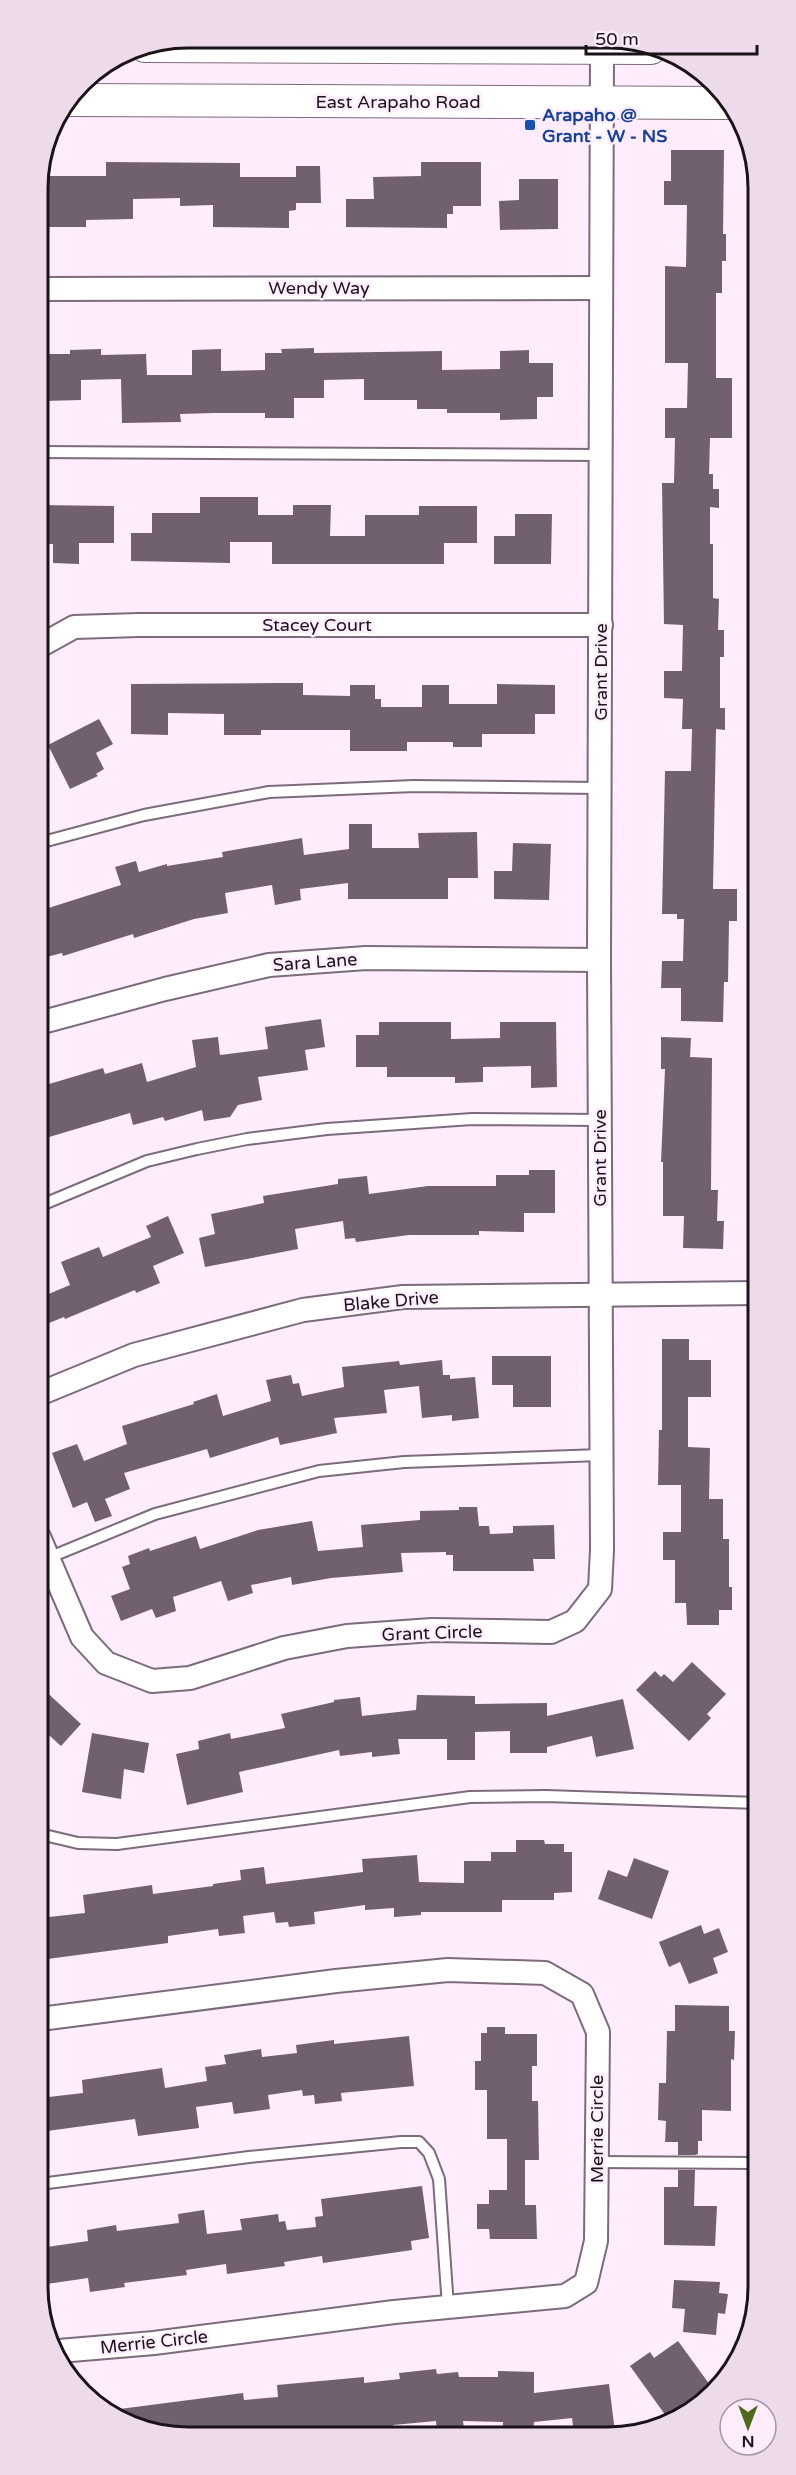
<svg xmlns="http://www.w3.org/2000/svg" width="796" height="2475" font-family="'Varela Round',sans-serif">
<rect width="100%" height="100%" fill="#ffecfd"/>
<g fill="#71616f">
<polygon points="671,150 724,150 723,234 726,234 726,261 722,261 722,293 716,293 716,378 732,378 732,438 710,438 709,474 713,474 713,489 719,489 719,508 710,507 710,544 713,544 713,598 719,599 718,630 724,630 724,657 720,657 720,708 725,708 725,730 716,729 713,889 737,889 737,921 729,921 728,982 724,982 723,1022 681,1021 681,988 661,988 662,961 683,961 684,919 677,919 677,914 662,914 665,771 691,771 692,729 682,729 683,699 664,698 664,671 682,671 683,625 664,624 662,483 674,483 675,438 665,438 665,408 687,408 688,363 665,363 665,266 686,267 687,205 664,205 664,181 671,181"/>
<polygon points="106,162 240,163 240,177 296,177 296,166 320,166 321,203 296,203 296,210 289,211 289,228 213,227 213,205 180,206 180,198 133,199 133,219 86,220 86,227 38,227 38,198 47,197 47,176 106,176"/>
<polygon points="421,162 481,162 481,206 453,206 453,214 447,214 447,228 346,227 346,199 374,199 373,177 421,176"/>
<polygon points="519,179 558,179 558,229 500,230 499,201 519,200"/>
<polygon points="314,348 314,353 442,351 442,370 500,369 500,351 529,350 529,363 553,363 553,397 537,397 537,419 500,420 500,413 447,413 447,409 417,409 417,400 364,400 364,379 324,380 324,398 294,398 294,418 265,418 265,413 214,413 180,414 181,422 122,423 121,379 81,380 81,400 44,401 43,354 70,354 70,350 101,349 101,355 146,354 147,375 192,375 192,350 221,349 221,371 265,370 265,353 282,353 281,349"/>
<polygon points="200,497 258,497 258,515 293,515 293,505 331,505 330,536 365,536 365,515 419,515 419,506 477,506 477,543 444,543 444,564 272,564 272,542 230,542 230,563 131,561 131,533 152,533 152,513 200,513"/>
<polygon points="38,505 114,506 114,543 79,543 79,564 53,563 53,544 38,544"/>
<polygon points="515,514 552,514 551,564 494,564 494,536 515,536"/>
<polygon points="275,683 303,683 303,695 350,696 350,685 375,685 375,699 381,699 381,707 422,707 422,685 449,685 449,704 497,704 497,684 555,685 555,714 535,714 535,734 482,734 482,747 453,747 453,742 407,742 407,751 350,751 350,730 261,730 261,735 224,735 224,714 168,713 168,735 131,734 131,684"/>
<polygon points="99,719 113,744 96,753 104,769 96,774 98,776 70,789 48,745"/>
<polygon points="349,824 372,824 372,848 419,848 418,833 477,832 478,878 448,878 448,899 348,899 348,883 300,889 301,900 275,905 272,885 225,893 228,913 194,919 134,938 133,934 63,956 62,953 39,959 39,911 121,885 115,867 136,861 139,872 167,864 167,866 223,857 222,852 302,838 304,855 349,849"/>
<polygon points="513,843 551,844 549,900 494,899 494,871 512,871"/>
<polygon points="321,1019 325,1047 305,1050 308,1070 258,1077 262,1100 238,1105 230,1117 204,1121 202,1110 165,1121 163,1117 133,1125 130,1113 39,1140 39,1087 103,1068 105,1074 142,1063 147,1082 196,1067 192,1040 218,1037 220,1055 268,1049 265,1027"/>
<polygon points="379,1022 451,1022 451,1039 500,1038 500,1022 556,1022 557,1087 531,1088 531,1066 483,1067 483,1082 455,1083 455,1077 387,1077 387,1067 356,1067 356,1035 379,1035"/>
<polygon points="661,1037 691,1038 690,1057 712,1058 711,1190 718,1190 717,1221 724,1221 723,1249 683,1248 684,1216 663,1216 663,1162 661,1162 665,1069 661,1069"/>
<polygon points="529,1170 555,1170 555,1213 524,1213 524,1232 479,1231 479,1235 409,1235 356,1242 355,1238 345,1239 343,1221 295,1229 298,1249 205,1267 199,1238 215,1234 211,1214 264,1203 263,1196 338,1184 338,1179 367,1176 369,1194 428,1186 496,1186 496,1175 529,1175"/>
<polygon points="168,1216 184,1253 153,1266 160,1283 136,1293 135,1290 65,1319 64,1317 39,1327 39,1298 70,1285 61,1262 99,1247 103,1257 151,1237 146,1226"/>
<polygon points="662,1339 689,1339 689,1360 711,1360 711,1397 688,1397 688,1447 710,1448 709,1499 723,1499 723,1539 729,1539 729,1587 732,1587 732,1610 719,1610 719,1625 687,1625 686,1603 675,1603 675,1560 663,1560 663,1532 681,1532 681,1485 658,1485 659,1430 662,1430"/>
<polygon points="492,1356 551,1356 551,1407 513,1407 513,1385 492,1385"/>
<polygon points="442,1360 443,1375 450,1375 450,1379 475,1377 479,1418 452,1421 452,1415 422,1418 419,1386 384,1390 387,1413 334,1418 337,1433 280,1445 278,1437 210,1458 207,1449 124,1473 130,1489 105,1499 112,1516 95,1522 87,1502 73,1508 52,1453 77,1444 84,1461 127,1444 122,1426 194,1404 193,1402 217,1394 223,1416 271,1401 266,1380 291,1375 293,1384 299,1383 302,1396 344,1387 342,1367 399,1361 400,1365"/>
<polygon points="459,1507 477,1507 479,1526 489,1526 490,1534 513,1533 513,1526 554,1525 555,1559 533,1559 534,1571 453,1571 453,1555 446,1555 446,1552 401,1553 403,1572 331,1578 292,1585 291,1577 251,1585 253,1593 228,1601 221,1581 173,1597 176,1611 156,1618 152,1609 121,1621 111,1596 130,1589 122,1567 130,1564 128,1556 149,1548 150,1551 196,1536 200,1549 258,1530 312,1521 318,1551 363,1547 361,1525 420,1520 420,1511 459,1510"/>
<polygon points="692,1662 726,1694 707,1714 711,1718 689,1741 636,1690 655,1671 661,1677 664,1674 673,1682"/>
<polygon points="40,1686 81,1724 61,1746 40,1727"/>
<polygon points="417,1695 475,1696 475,1704 547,1703 547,1716 623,1699 634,1749 596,1757 592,1736 547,1747 547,1753 510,1753 510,1731 475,1732 475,1760 447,1760 447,1739 398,1739 400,1754 372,1757 372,1752 340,1756 339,1750 239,1772 243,1792 187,1805 176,1754 199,1749 198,1741 230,1733 231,1739 285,1728 281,1714 334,1702 334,1700 360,1697 362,1716 416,1710"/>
<polygon points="92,1733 149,1743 144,1773 124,1769 121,1799 82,1792"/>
<polygon points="516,1840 544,1840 545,1844 564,1844 564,1852 572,1852 572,1892 554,1893 554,1900 502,1900 502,1912 421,1912 421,1915 394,1917 394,1908 365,1910 365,1905 314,1912 315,1924 289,1927 288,1922 276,1923 274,1912 243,1916 245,1933 219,1936 218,1929 168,1936 168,1943 40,1960 40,1918 85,1913 83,1895 152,1885 153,1894 213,1886 213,1884 241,1880 240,1870 264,1867 266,1884 363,1872 362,1859 417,1855 419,1882 464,1883 464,1861 491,1861 491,1852 516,1852"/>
<polygon points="634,1858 669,1871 652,1919 598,1899 608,1870 627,1877"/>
<polygon points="701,1925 704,1934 719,1928 728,1952 713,1958 718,1973 689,1984 680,1962 669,1967 659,1942"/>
<polygon points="675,2005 729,2006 729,2031 735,2031 734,2060 731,2059 731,2111 702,2110 702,2141 698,2141 698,2154 695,2155 678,2155 678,2142 665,2142 666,2121 658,2120 659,2083 666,2083 667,2031 675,2031"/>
<polygon points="487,2027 505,2027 505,2034 537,2034 537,2066 532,2066 532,2101 538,2101 539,2160 525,2160 525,2205 536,2205 537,2239 490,2239 489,2229 477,2229 477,2204 489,2204 489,2190 507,2190 507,2139 487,2139 487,2090 475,2090 475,2061 481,2061 481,2033 487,2033"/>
<polygon points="409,2036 414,2086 341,2093 342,2101 315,2104 314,2095 303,2096 302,2090 268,2095 270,2109 234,2114 232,2102 196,2107 199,2128 138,2136 135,2119 40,2132 40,2098 83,2093 82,2080 162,2068 165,2088 207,2081 205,2067 226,2064 224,2055 261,2049 262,2057 297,2053 296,2045 334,2040 334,2044"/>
<polygon points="678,2170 695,2170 694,2206 717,2206 715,2246 664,2245 664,2187 678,2187"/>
<polygon points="422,2186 429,2238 411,2241 412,2250 323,2263 322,2256 284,2262 285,2266 227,2274 226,2264 186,2270 187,2275 124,2283 125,2287 90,2292 88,2278 40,2285 40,2248 88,2241 87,2230 116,2225 117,2231 179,2223 178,2214 204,2210 207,2234 242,2230 240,2219 278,2214 279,2222 285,2221 287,2230 316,2227 315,2217 323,2216 321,2199"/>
<polygon points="674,2280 720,2282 719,2293 728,2294 725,2314 718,2313 716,2335 683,2332 685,2309 672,2308"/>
<polygon points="678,2341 710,2385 666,2416 630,2366 650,2352 654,2358"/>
<polygon points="436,2369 437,2374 458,2372 459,2377 498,2377 498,2371 534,2372 534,2393 609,2384 615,2432 574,2435 572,2418 534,2422 533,2433 503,2433 503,2422 463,2421 464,2428 437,2431 436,2421 393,2425 394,2430 349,2435 334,2435 334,2431 273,2435 159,2435 112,2410 243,2393 244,2400 278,2397 277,2385 364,2377 364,2383 400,2379 399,2373"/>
</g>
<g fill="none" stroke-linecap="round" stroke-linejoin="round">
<g stroke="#7c6b7b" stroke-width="14">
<g id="lane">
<polyline points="38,452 600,455"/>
<polyline points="39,843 144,815 269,792 414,786 600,788"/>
<polyline points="39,1206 147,1161 197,1149 247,1139 327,1129 472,1119 600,1120"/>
<polyline points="48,1558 155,1514 319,1471 404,1462 601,1455"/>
<polyline points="40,1834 78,1843 117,1844 470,1797 546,1796 758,1803"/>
<polyline points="597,2162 758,2163"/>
<polyline points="40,2184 249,2157 401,2142 419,2142 429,2153 439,2179 448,2307"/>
</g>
</g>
<g stroke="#7c6b7b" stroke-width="26">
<g id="street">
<polyline points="38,289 600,288"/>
<polyline points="38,647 74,627 139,625 601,625"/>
<polyline points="39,1023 165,989 269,965 366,958 599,960"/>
<polyline points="39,1394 134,1355 303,1310 403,1297 757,1293"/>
<polyline points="39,1537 82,1637 106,1663 152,1681 190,1678 284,1648 347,1636 432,1630 551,1632 575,1621 600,1589 602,1550 599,960 602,48"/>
<polyline points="40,2019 336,1981 448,1970 545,1973 582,1994 598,2032 596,2241 586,2283 565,2296 394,2312 154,2343 59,2351"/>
</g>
</g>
<g stroke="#7c6b7b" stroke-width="34">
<g id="secondary">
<polyline points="145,46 651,48"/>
<polyline points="70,100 726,103"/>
</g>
</g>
<use href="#lane" stroke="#fff" stroke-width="10"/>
<use href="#street" stroke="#fff" stroke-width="22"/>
<use href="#secondary" stroke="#fff" stroke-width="32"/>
</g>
<rect fill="#1a4fb4" stroke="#ffecfd" stroke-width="2" x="524" y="119" width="12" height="12" rx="3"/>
<g text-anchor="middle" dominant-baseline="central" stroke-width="5" stroke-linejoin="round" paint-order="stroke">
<g font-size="18" fill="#1a1319" stroke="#ffecfd">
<text x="398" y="102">East Arapaho Road</text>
<text x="319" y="288">Wendy Way</text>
<text x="317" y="625">Stacey Court</text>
<text transform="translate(601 672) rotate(-90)">Grant Drive</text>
<text transform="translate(315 962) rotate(-4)">Sara Lane</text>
<text transform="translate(600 1158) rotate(-90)">Grant Drive</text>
<text transform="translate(391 1301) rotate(-5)">Blake Drive</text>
<text transform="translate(432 1633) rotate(-2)">Grant Circle</text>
<text transform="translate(597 2129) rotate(-90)">Merrie Circle</text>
<text transform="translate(154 2342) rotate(-6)">Merrie Circle</text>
</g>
<g font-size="18" font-weight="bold" fill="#164399" stroke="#ffecfd" text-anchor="start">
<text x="542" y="115">Arapaho @<tspan x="542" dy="21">Grant - W - NS</tspan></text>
</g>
</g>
<path d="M0 0H796V2475H0ZM188 48H608A140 140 0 0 1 748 188V2287A140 140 0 0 1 608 2427H188A140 140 0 0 1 48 2287V188A140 140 0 0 1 188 48Z" fill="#eddbeb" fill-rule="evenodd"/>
<path fill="none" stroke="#1a1319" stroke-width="3" d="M188 48H608A140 140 0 0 1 748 188V2287A140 140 0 0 1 608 2427H188A140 140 0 0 1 48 2287V188A140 140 0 0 1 188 48Z"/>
<g transform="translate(748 2427) rotate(180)"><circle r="28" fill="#ffecfd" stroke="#a395a2" stroke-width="1.5"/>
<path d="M0-4.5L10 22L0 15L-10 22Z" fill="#4f6a1c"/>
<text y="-9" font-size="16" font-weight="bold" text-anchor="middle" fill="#1a1319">N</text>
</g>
<path d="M586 45v9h171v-9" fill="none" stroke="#1a1319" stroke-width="3"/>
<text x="595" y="45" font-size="18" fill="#1a1319" stroke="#ffecfd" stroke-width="4.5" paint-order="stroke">50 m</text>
</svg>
